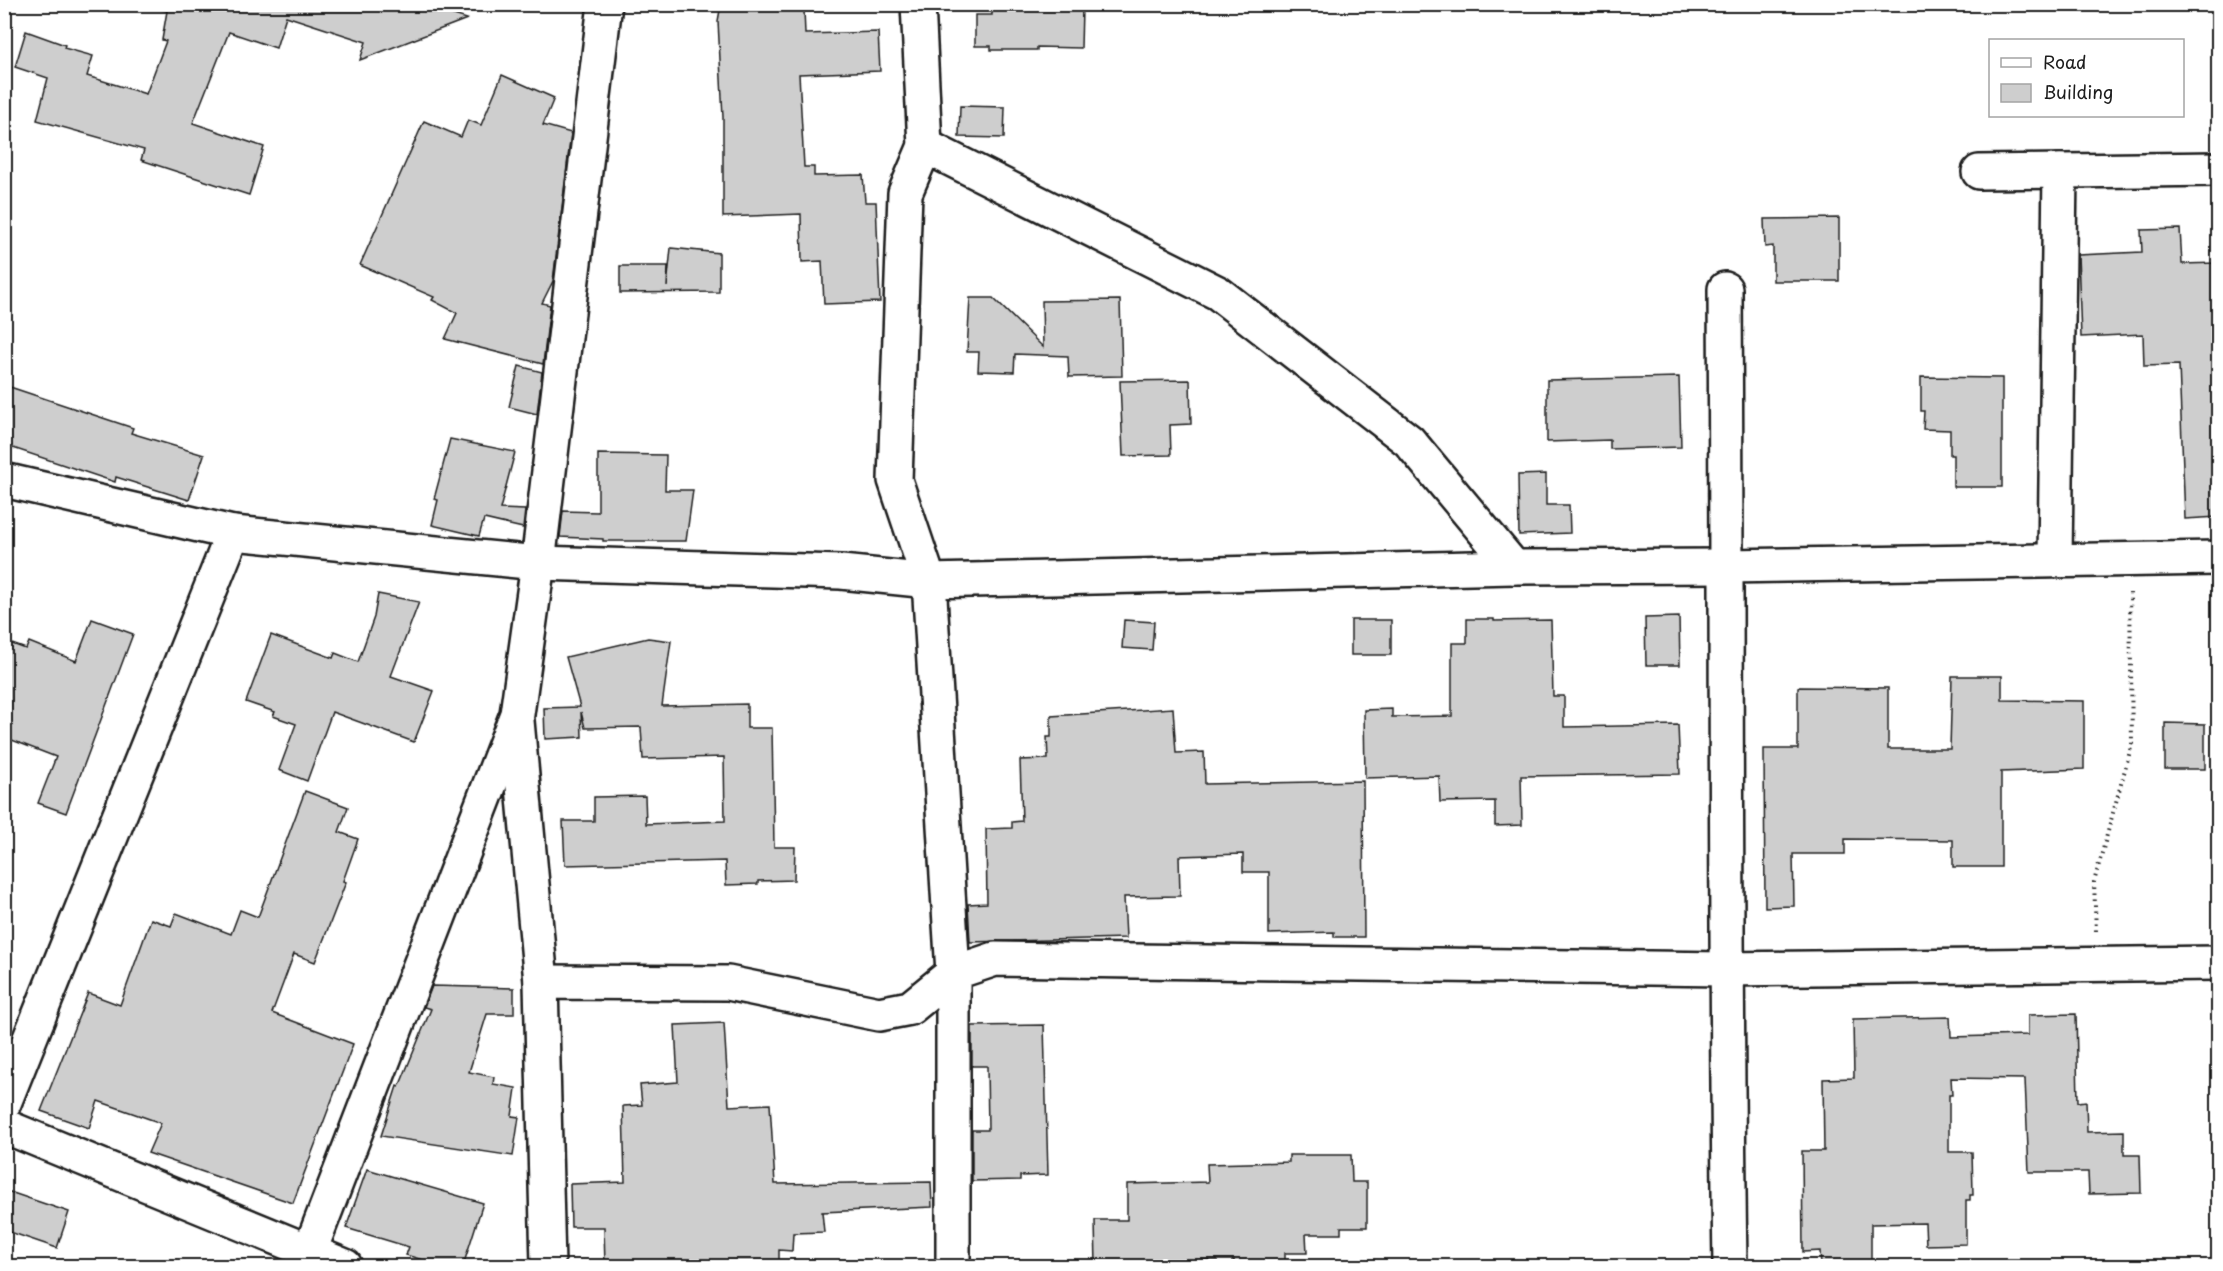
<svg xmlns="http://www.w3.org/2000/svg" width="2223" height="1271" font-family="'Playpen Sans',sans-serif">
<rect width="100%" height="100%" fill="#fff"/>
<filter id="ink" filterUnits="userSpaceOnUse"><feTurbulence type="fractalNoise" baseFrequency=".0167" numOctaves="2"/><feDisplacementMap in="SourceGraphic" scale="12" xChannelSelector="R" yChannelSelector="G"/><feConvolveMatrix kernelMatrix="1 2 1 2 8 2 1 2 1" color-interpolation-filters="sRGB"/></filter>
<g filter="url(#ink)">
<g fill="#cecece" stroke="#1c1c1c" stroke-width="1.5">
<polygon points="163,4 418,4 467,19 360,60 366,42 286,16 276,48 229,32 193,123 264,147 249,195 141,160 144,150 37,120 48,78 15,67 26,31 65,45 64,48 93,56 87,76 146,94 166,41 162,40 167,11 162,10"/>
<polygon points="784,7 784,10 804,10 805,34 878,32 880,71 799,74 804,167 814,167 814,176 863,175 865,202 876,202 880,302 824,304 822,261 802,262 801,214 723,217 723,117 718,21 720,10"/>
<polygon points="992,8 1082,8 1081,48 1037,47 1037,50 991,50 991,46 975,46 975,15 992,15"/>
<polygon points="502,75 554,98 543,125 571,133 553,281 542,303 550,305 543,364 445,339 457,313 432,300 434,297 360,265 424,121 461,137 468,120 481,125"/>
<polygon points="960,106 1005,107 1004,138 959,137"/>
<polygon points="1839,218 1839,281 1773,281 1773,246 1765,247 1764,219"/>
<polygon points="2180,229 2182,264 2218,263 2218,517 2185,519 2179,365 2144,366 2143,334 2081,337 2078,255 2142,252 2141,230"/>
<polygon points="671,248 719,253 719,292 620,293 620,266 668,266 667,287"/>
<polygon points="970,298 993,298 1043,347 1042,301 1120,300 1122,376 1069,377 1068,356 1015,354 1014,372 978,371 979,352 967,352"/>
<polygon points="519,366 542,372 537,414 509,407"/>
<polygon points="1679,377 1681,447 1610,449 1610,440 1547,442 1547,380"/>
<polygon points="1921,377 2002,378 2002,487 1953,487 1953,455 1950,455 1950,430 1923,429 1924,411 1921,411"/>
<polygon points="1190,380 1191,424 1170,425 1171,455 1123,456 1120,381"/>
<polygon points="4,385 133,428 131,433 204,455 189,500 116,477 115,482 4,445"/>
<polygon points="450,439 515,452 500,509 525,510 523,528 484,519 479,536 432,525 438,500 434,499"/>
<polygon points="598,454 666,455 665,490 693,490 686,541 603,541 603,539 560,537 563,511 598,512"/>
<polygon points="1546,474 1546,505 1569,505 1570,533 1519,535 1518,475"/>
<polygon points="378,594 419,602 391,676 434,691 414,742 332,712 307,781 279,770 296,724 273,716 275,712 246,702 271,635 333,658 335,653 358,662 374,617"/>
<polygon points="1679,617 1680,665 1646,665 1645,618"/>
<polygon points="92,619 133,634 66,813 38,803 56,757 4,737 4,641 26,649 29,642 76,661"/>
<polygon points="1467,619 1494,619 1494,621 1551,620 1553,696 1564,696 1564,727 1678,725 1680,774 1521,776 1522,825 1495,826 1495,801 1440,802 1439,776 1365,778 1364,710 1392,709 1392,717 1452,716 1452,643 1467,643"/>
<polygon points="1124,620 1154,622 1152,650 1122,648"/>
<rect x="1351" y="620" width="40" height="35"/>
<polygon points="648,638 671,641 662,706 747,704 747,728 772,728 774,847 795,847 794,880 758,881 758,884 726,885 725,861 565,865 563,821 594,821 594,797 645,796 646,824 725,821 724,757 643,759 641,727 585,728 581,712 582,737 545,739 544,708 580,707 566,657"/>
<polygon points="1952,676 2002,676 2002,700 2084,701 2084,769 2001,772 2001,867 1953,867 1953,840 1845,839 1845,854 1793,854 1794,906 1765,907 1764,749 1798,749 1798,687 1888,688 1888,749 1950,749"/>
<polygon points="1173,708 1176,753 1204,752 1205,784 1363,781 1364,937 1334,937 1334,932 1269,934 1269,872 1243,872 1243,854 1179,856 1180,896 1124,897 1126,938 970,942 968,904 987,903 986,829 1012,828 1012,822 1022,821 1020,760 1048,759 1047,737 1051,737 1051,716"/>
<polygon points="2165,723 2205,724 2205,769 2165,769"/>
<polygon points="305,791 348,807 339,832 358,839 343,881 346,882 315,962 294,954 272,1013 353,1044 293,1203 148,1153 161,1123 98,1101 89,1128 41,1111 88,993 120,1005 151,919 171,926 176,913 231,934 240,910 258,917"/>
<polygon points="432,986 514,988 514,1014 487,1014 469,1072 494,1077 493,1084 516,1088 512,1116 519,1117 513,1156 381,1136 397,1086 399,1087 431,1009 424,1007"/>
<polygon points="2076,1014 2078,1102 2086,1101 2087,1132 2124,1131 2124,1155 2140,1155 2141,1193 2089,1194 2088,1172 2029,1172 2025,1079 1951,1078 1952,1095 1949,1095 1949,1152 1972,1152 1973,1195 1970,1195 1970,1200 1966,1200 1966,1244 1926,1245 1925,1223 1871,1224 1871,1266 1821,1266 1820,1251 1803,1252 1802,1151 1824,1151 1823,1079 1854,1078 1853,1019 1950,1017 1951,1037 2028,1035 2028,1015"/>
<polygon points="724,1023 729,1106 770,1104 775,1184 931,1182 932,1207 822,1212 824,1232 793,1233 792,1251 779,1250 779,1261 774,1261 774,1266 605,1266 604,1227 571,1227 570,1184 625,1182 623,1106 642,1105 640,1085 678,1082 675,1025"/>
<polygon points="1044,1025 1048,1175 1020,1176 1020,1180 972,1181 972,1130 988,1130 987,1066 972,1066 972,1026"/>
<polygon points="1289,1155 1351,1155 1352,1182 1367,1182 1367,1227 1341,1227 1341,1234 1306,1234 1307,1253 1285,1253 1285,1266 1234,1266 1234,1260 1173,1260 1173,1266 1096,1266 1095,1220 1127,1220 1127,1184 1208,1182 1207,1164 1289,1162"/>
<polygon points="367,1169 483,1203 463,1266 443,1266 406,1255 409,1247 346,1228"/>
<polygon points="4,1190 69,1212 57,1248 4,1230"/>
</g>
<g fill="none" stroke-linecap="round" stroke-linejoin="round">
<g stroke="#1c1c1c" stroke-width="38">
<g id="minor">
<polyline points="918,4 925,146 905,193 895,480 929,581 953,973 953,1266"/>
<polyline points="925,146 1218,293 1409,441 1514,567"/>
<polyline points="1979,172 2218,169"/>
<path d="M1725,289C1727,615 1725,941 1730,1266"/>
<polyline points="4,480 233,533 538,563 841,572 929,581 1514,567 1727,566 2218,558"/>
<polyline points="2055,559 2060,171"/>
<polyline points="517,721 541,982"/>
<polyline points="4,1103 233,533"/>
<polyline points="4,1126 345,1266"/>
<polyline points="304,1266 517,714 538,563 605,4"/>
<polyline points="548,1266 541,982 728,983 879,1014 910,1008 953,973 995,959 1725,969 2218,963"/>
</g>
</g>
<polyline stroke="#1c1c1c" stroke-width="4" stroke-dasharray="1.5 4.5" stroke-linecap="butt" points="2096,931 2094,882 2132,744 2130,593"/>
<use href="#minor" stroke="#fff" stroke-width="33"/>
</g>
</g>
<rect width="2223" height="1271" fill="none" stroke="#fff" stroke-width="24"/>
<rect x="12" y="12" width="2199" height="1247" fill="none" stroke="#1c1c1c" stroke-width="2" filter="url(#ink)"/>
<rect x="1989" y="39" width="195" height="78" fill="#ffffff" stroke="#a4a4a4" stroke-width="1.5"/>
<rect x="2001" y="58" width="30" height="9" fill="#ffffff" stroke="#a4a4a4" stroke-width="1.5"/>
<text x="2043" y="69" font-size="18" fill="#1c1c1c">Road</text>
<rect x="2001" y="84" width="30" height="18" fill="#cecece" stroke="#a4a4a4" stroke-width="1.5"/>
<text x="2043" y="99" font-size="18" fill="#1c1c1c">Building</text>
</svg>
